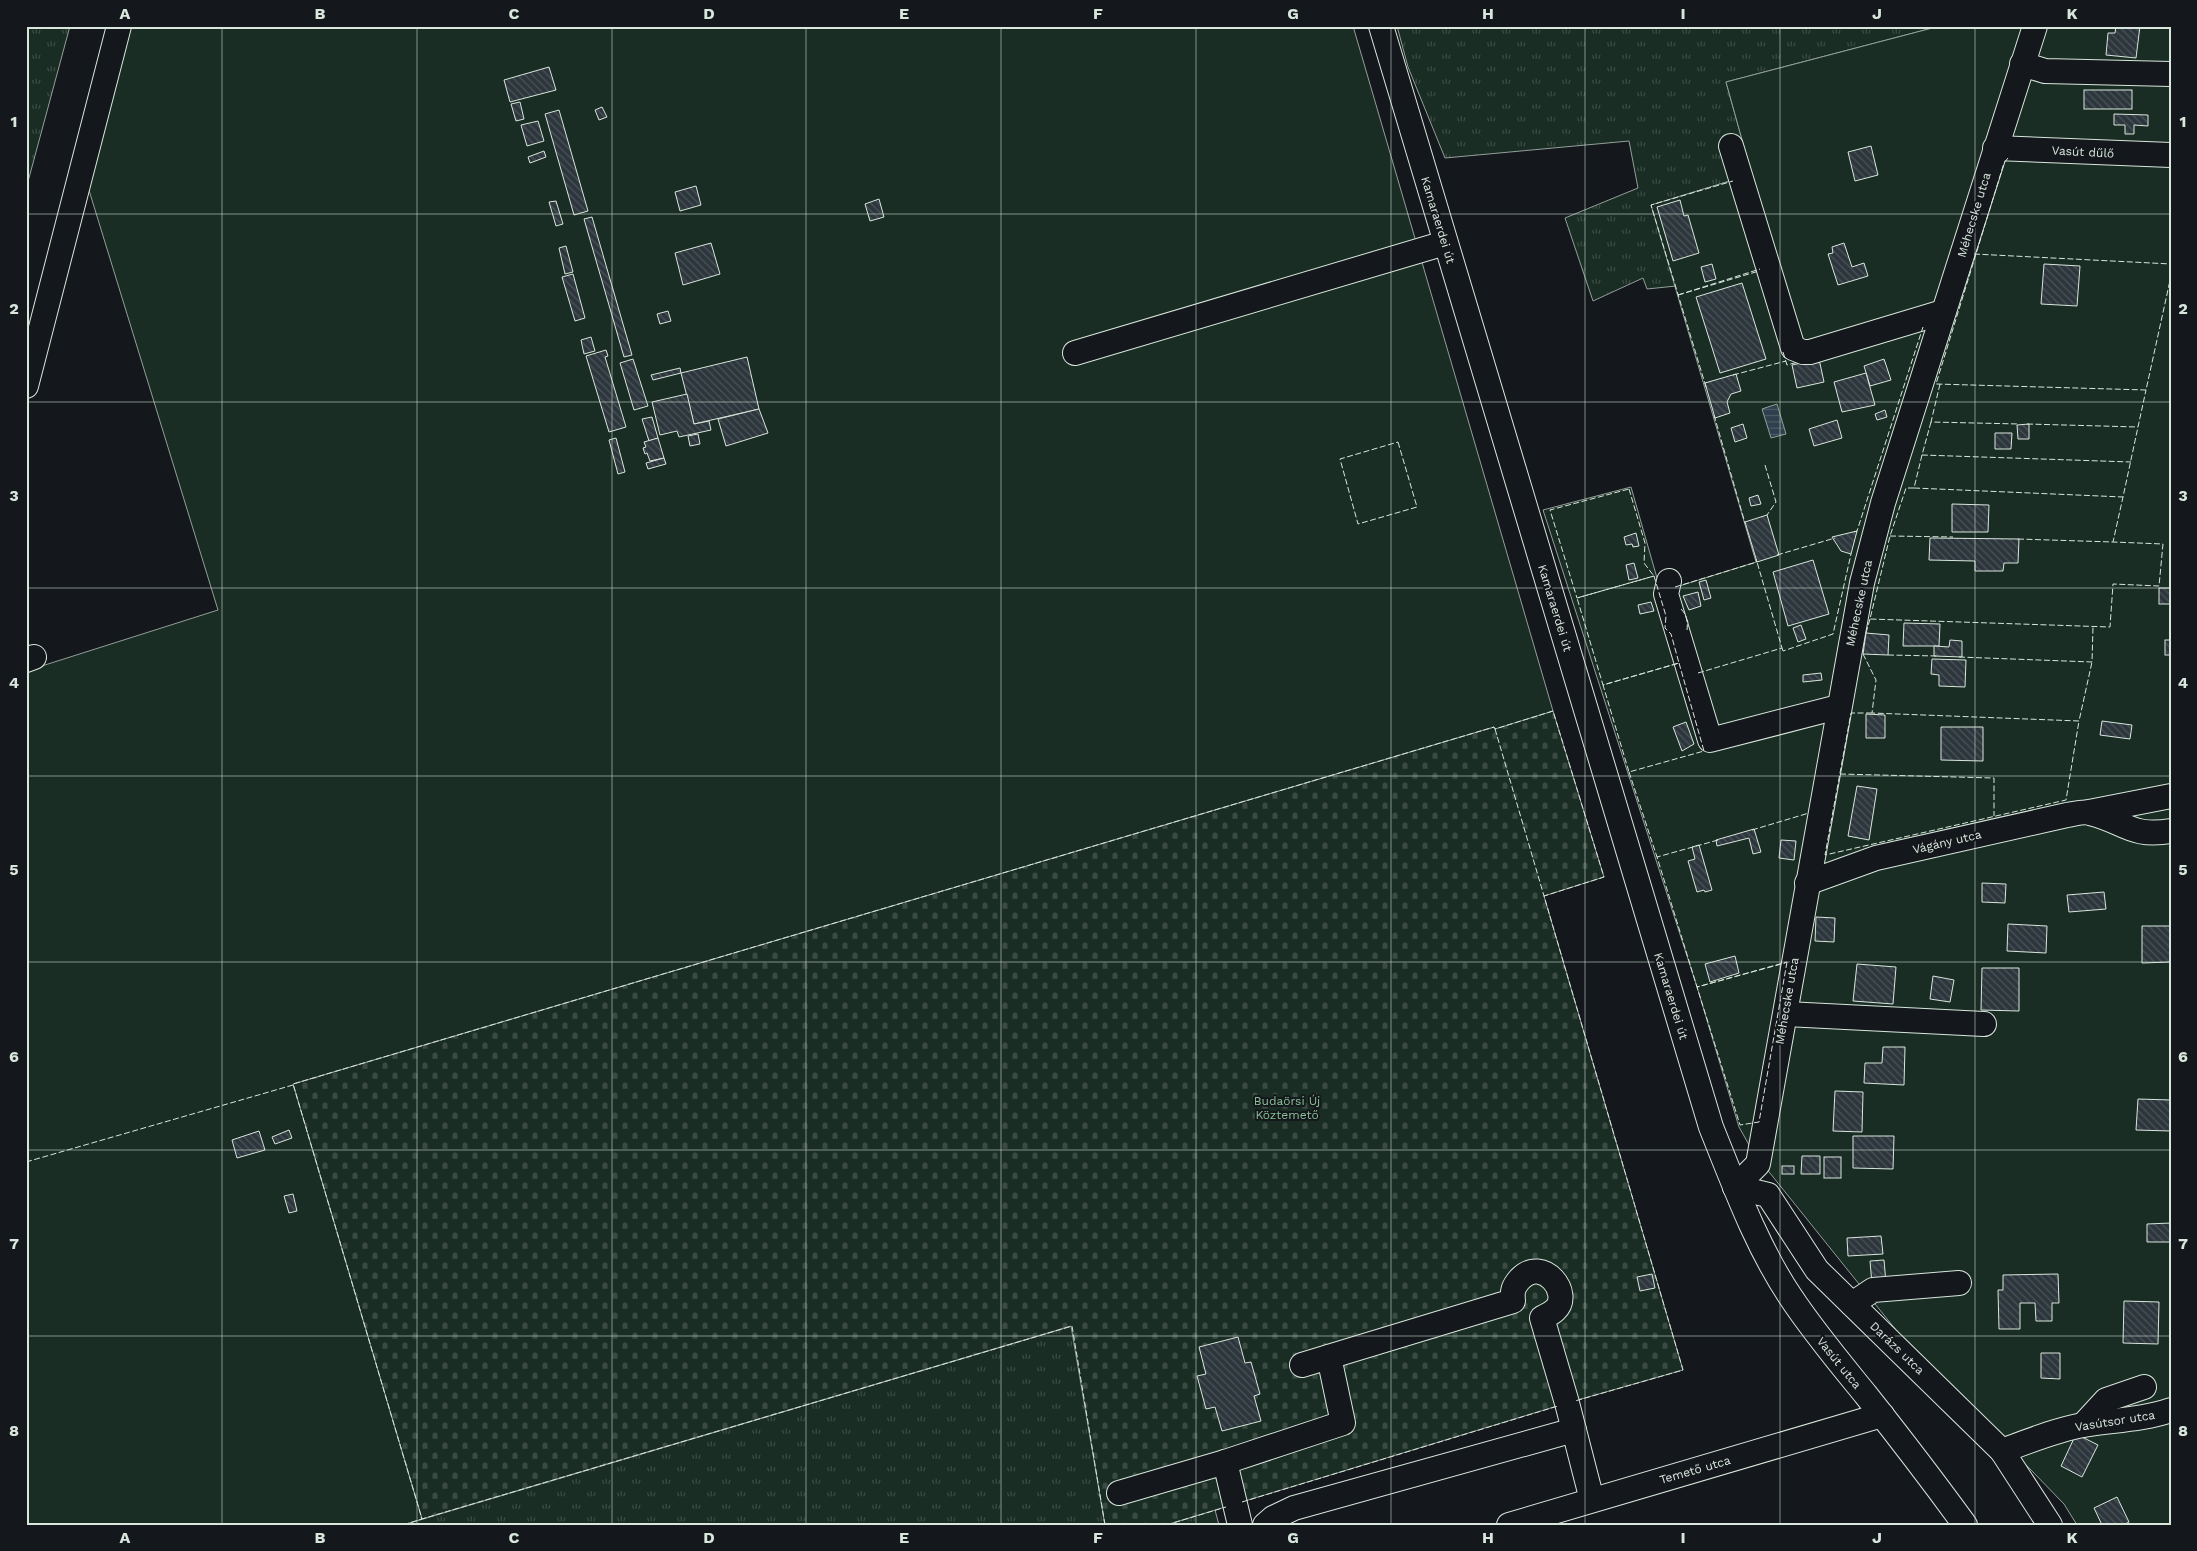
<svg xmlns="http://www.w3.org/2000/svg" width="2197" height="1551" font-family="'Work Sans',sans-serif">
<defs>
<pattern id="grass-tufts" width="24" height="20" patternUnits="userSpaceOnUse" patternTransform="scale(1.25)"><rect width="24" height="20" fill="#1a2d24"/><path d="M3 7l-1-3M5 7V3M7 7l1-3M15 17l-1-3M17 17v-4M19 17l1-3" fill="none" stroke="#3b4b43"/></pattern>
<pattern id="cemetery-stones" width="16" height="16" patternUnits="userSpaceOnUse" patternTransform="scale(1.25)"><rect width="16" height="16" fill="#1a2d24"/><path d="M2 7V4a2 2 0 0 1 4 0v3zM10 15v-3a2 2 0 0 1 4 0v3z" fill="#3b4b43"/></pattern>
<pattern id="water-rules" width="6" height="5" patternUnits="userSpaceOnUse" patternTransform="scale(1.25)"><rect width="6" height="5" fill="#2f3f4d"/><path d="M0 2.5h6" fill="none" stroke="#4c5b66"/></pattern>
<pattern id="building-back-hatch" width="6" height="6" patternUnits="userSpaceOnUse" patternTransform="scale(1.25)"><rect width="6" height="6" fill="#2c363c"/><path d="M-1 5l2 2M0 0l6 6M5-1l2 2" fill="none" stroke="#4a5358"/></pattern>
</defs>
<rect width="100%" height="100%" fill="#14181c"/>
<g fill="url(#grass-tufts)" stroke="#939e99">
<polygon points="26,26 70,26 26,189"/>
<polygon points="1397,26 1940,26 1726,82 1751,172 1733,180 1652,205 1676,286 1647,289 1643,278 1593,301 1565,218 1638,188 1629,141 1445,158 1408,67"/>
<polygon points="1072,1326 1105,1525 403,1525"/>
<polygon points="1215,1510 1219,1525 1166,1525"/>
</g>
<polygon fill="url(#cemetery-stones)" stroke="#939e99" points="1553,711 1604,877 1544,896 1683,1370 1567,1403 1166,1525 1105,1525 1071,1326 422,1519 293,1084 1494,727 1496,728"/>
<g fill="#1a2d24" stroke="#939e99">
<polygon points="130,26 1353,26 1553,711 1495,729 1494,727 293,1084 422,1519 403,1525 26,1525 26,671 218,610 88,187"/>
<polygon points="1940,26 2171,26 2171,1525 2077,1525 2064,1504 1900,1335 1753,1152 1739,1127 1697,987 1543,510 1631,487 1681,662 1688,622 1673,588 1756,562 1651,205 1733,180 1751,172 1726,82"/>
</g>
<polygon fill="url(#water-rules)" stroke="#939e99" points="1777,404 1786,434 1771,438 1762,409"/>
<g fill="url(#building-back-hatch)" stroke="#d8e6dc">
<polygon points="2116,26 2140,26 2136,58 2106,55 2108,33 2115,33"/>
<polygon points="549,67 556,90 510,102 504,80"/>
<rect x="2084" y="90" width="48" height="19"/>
<polygon points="520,102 524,119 516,121 511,104"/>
<polygon points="602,107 607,117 599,120 595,110"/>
<polygon points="559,110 588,211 574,215 545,114"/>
<polygon points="2114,114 2148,115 2148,126 2134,125 2134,134 2125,134 2125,125 2114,125"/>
<polygon points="538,121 544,141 527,146 521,125"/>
<polygon points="1871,146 1878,175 1855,181 1848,152"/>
<polygon points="544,151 546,157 530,163 528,157"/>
<polygon points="696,186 701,205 680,211 675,192"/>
<polygon points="879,199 884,217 870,221 865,204"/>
<polygon points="1680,200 1684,216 1688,215 1699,253 1673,261 1657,207"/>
<polygon points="556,201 563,224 556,226 549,202"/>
<polygon points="592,217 632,355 624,357 584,219"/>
<polygon points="711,243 720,274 683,285 675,253"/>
<polygon points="1844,243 1852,267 1864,263 1868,276 1838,285 1828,254 1833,253 1832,247"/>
<polygon points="566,246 573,272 565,274 559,248"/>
<polygon points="1712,264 1716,279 1705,282 1701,267"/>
<polygon points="2044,264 2080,266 2077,306 2041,304"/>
<polygon points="573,274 585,318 575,321 562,277"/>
<polygon points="1742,283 1766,359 1720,373 1696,297"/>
<polygon points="668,311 671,321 660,324 657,314"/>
<polygon points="591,337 595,351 584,354 581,340"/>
<polygon points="606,350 608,356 605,357 626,427 609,432 586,356"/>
<polygon points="747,357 759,409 694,424 681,373"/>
<polygon points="633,359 648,406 634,410 620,363"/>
<polygon points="1819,359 1824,382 1797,388 1792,365"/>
<polygon points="1884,359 1891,380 1870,386 1864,366"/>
<polygon points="680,368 681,373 653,380 651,375"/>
<polygon points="1866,373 1875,405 1842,412 1834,382"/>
<polygon points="1736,374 1741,391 1731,394 1727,402 1730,413 1715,418 1705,383"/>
<polygon points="687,394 694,424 709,421 711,430 679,437 677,431 660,435 652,402"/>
<polygon points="759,409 768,433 726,446 718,419"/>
<polygon points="1885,410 1887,417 1877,420 1875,414"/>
<polygon points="652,417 658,438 649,441 642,419"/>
<polygon points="1837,420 1842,438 1814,446 1809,429"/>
<polygon points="1743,424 1747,438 1735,442 1731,428"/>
<polygon points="2029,424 2029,439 2018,439 2017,425"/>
<polygon points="1995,433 2012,433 2011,449 1995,449"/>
<polygon points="698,434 700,444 690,446 688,436"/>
<polygon points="616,438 625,472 618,474 609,440"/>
<polygon points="658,438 664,458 650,461 647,453 645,454 643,448 646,447 644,442"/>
<polygon points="664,458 666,464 648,469 646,463"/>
<polygon points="1758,495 1761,504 1751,506 1749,498"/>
<polygon points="1952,504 1989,505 1988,532 1952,532"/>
<polygon points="1767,515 1779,555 1757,562 1745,522"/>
<polygon points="1857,531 1851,554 1841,551 1832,537"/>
<polygon points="1636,533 1639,546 1633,547 1632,544 1626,545 1624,537"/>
<polygon points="1930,538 2019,539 2018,563 2004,563 2003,571 1975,571 1975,561 1929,560"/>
<polygon points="1813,560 1829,614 1788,626 1773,572"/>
<polygon points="1634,563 1638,578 1629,580 1626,565"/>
<polygon points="1706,580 1711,598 1704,600 1699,582"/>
<rect x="2159" y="588" width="12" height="16"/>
<polygon points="1698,592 1701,606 1689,610 1683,596"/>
<polygon points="1651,602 1654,611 1640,614 1638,605"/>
<polygon points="1904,623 1940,624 1939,646 1903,646"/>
<polygon points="1801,625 1806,639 1798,642 1793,628"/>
<polygon points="1866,633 1889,635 1888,655 1863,654"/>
<polygon points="1950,640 1962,641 1962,657 1934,656 1934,646 1949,647"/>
<rect x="2165" y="640" width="6" height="15"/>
<polygon points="1932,659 1966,660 1965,687 1939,686 1939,675 1931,674"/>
<polygon points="1821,673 1822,680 1803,682 1803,675"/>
<polygon points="1866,714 1885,715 1885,738 1866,738"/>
<polygon points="2102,721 2132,725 2130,739 2100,735"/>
<polygon points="1686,722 1694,744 1682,751 1673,727"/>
<polygon points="1941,727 1983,727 1983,761 1941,760"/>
<polygon points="1857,786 1877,789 1869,840 1848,836"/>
<polygon points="1754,829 1761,852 1753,854 1749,838 1717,846 1716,840"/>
<polygon points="1781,840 1796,841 1794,860 1779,858"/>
<polygon points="1699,845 1712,890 1705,892 1704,890 1697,892 1688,861 1695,859 1692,847"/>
<polygon points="1982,883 2006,884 2005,903 1982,902"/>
<polygon points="2104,892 2106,909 2069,912 2067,895"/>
<polygon points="1816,917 1835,918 1834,942 1815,941"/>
<polygon points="2008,924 2047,926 2046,953 2007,951"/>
<polygon points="2142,926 2171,926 2171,962 2142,963"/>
<polygon points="1735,956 1739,973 1710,982 1705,964"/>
<polygon points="1857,964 1896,967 1893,1004 1853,1001"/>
<polygon points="1982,968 2019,968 2019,1011 1981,1010"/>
<polygon points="1933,976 1954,980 1950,1002 1930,999"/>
<polygon points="1883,1047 1905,1047 1904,1085 1864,1083 1865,1063 1882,1063"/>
<polygon points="1835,1091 1863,1092 1862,1132 1833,1131"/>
<polygon points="2138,1099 2171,1100 2171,1131 2136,1130"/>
<polygon points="289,1130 292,1138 275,1144 272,1137"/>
<polygon points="259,1131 265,1150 237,1158 232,1140"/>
<polygon points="1853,1136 1894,1136 1893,1169 1853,1168"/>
<polygon points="1802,1156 1820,1156 1820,1174 1801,1174"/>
<rect x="1824" y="1157" width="17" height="21"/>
<rect x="1782" y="1166" width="12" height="8"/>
<polygon points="293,1194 297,1211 289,1213 284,1196"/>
<polygon points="2171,1223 2171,1242 2147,1242 2147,1224"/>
<polygon points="1881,1236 1883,1254 1848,1256 1847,1238"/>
<polygon points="1884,1260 1886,1283 1872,1284 1870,1261"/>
<polygon points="1652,1274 1655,1288 1640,1291 1637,1277"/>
<polygon points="2058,1274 2059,1303 2052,1303 2052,1321 2036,1321 2035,1303 2020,1303 2020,1329 1999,1329 1998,1290 2003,1290 2003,1275"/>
<polygon points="2124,1301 2159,1302 2158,1344 2123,1343"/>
<polygon points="1238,1337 1245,1363 1251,1362 1260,1394 1254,1396 1261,1421 1222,1431 1215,1407 1206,1409 1197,1376 1206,1374 1199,1347"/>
<polygon points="2041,1353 2060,1353 2060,1379 2041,1378"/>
<polygon points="2076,1434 2098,1445 2082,1477 2061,1466"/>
<polygon points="2117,1497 2129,1522 2123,1525 2102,1525 2094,1508"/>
</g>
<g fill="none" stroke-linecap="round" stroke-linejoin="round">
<g stroke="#d8e6dc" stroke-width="26">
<g id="minor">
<path d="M1381,26L1711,1127C1734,1184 1756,1245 1790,1296C1813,1331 1840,1363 1866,1395C1900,1438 1933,1481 1965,1525"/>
<polyline points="2022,64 2045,71 2171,74"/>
<polyline points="1731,146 1793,348 1803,352 1810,352 1943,312"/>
<polyline points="1995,148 2171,155"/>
<polyline points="1075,353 1445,243"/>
<polyline points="26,386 119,26"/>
<polyline points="1669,581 1666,594 1710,740 1838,707"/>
<polyline points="26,660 34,657"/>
<polyline points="2089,812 2171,796"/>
<path d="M1807,883L1876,858L2067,815C2074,814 2084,811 2090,813C2124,821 2131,838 2171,831"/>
<polyline points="1786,1014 1984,1024"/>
<polyline points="1735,1187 1758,1164 1862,583 1883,503 2035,26"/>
<polyline points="1735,1187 1768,1195 1817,1270 2002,1451 2050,1525"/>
<polyline points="1852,1304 1873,1290 1959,1283"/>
<path d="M1302,1365L1513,1301C1512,1291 1513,1287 1520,1279C1543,1255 1573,1294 1555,1310C1552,1313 1546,1316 1542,1318L1567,1403L1592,1500"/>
<polyline points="2083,1425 2106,1400 2144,1387"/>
<path d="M2002,1451C2029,1441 2056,1430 2083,1425C2113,1420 2142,1420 2171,1410"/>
<polyline points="1225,1462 1240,1525"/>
<polyline points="1119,1493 1225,1462 1343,1423 1329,1357"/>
<polyline points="1265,1525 1273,1518 1294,1508 1574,1430"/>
<polyline points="1509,1525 1882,1415"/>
</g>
</g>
<use href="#minor" stroke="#14181c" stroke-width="24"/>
<g stroke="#d8e6dc" stroke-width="1" stroke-dasharray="6 2.5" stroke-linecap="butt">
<polyline points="2008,158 2004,163 1936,384 2146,390 2171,276"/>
<polyline points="1974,254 2171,264"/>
<polyline points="1678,295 1759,271"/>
<polyline points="1678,295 1760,269"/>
<polyline points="1783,352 1787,365 1798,362"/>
<polyline points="1733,375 1786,361"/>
<polyline points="1940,384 1931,422 2019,424"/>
<polyline points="1706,387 1651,205 1733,181"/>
<polyline points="1714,415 1745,523"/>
<polyline points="1931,422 1922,455 2131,462"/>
<polyline points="2027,424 2138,427 2146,390"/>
<polygon points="1398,442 1417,507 1358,524 1340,459"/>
<polyline points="1922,455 1914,488 2123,497 2138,427"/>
<polyline points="1765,465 1776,502 1767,515"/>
<polyline points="1914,488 1906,488 1890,536 1870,619 2110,627 2113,584 2159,586 2163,544 2113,542"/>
<polygon points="1629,489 1645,543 1644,563 1654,576 1577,598 1550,510"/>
<polyline points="1854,532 1857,531 1923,327"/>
<polyline points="1890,536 1953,537"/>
<polyline points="2018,539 2113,542 2123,497"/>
<polyline points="1777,555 1835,538"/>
<polygon points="1654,576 1666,616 1665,628 1671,634 1679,663 1603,685 1577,598"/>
<polyline points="1675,587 1757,562 1756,559"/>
<path d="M1681,609C1687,615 1688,622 1687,630"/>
<polyline points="1866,633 1870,619"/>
<polyline points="1782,648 1783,651 1833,634 1851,554"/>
<polyline points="1863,654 1876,680 1872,713 2079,721 2092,662"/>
<polyline points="1888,655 1937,656"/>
<polyline points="1959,657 2092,662 2093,627"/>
<polygon points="1679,663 1704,751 1629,772 1603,685"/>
<polyline points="1698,673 1782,648 1757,562 1758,561"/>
<polyline points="1872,713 1851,713 1825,855 2066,800 2079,721"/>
<polyline points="1495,729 1544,896"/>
<polyline points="1629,772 1657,857"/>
<polyline points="1840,774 1994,778 1994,816"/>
<polyline points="1752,830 1809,813"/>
<polyline points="1718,840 1657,857 1697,987 1785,963"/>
<polygon points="1787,962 1759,1122 1740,1125 1697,987"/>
<polyline points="26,1162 293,1085"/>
<polyline points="1242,1502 1558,1406"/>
<polyline points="403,1525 422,1519 421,1517"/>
<polyline points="1105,1525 1072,1326 422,1519 293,1084 1494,727 1495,729 1553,711 1604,877 1544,896 1683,1370 1575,1401"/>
<polyline points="1166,1525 1226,1507"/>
</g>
</g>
<path fill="none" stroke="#d8e6dc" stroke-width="1" stroke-opacity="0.55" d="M222,26V1525M417,26V1525M612,26V1525M806,26V1525M1001,26V1525M1196,26V1525M1391,26V1525M1585,26V1525M1780,26V1525M1975,26V1525M26,214H2171M26,402H2171M26,588H2171M26,776H2171M26,962H2171M26,1150H2171M26,1336H2171"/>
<g text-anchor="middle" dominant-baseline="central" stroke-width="4" stroke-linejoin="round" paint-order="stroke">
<g font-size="12" fill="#d8e6dc" stroke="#14181c">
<text transform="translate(2083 152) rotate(3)">Vasút dűlő</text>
<text transform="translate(1974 215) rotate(-73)">Méhecske utca</text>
<text transform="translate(1438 220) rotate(73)">Kamaraerdei út</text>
<text transform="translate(1859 603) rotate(-78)">Méhecske utca</text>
<text transform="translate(1555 608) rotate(73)">Kamaraerdei út</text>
<text transform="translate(1947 842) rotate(-13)">Vágány utca</text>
<text transform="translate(1671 996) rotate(73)">Kamaraerdei út</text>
<text transform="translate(1787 1001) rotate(-80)">Méhecske utca</text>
<text transform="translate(1897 1348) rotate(44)">Darázs utca</text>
<text transform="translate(1839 1363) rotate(51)">Vasút utca</text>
<text transform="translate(2115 1421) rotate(-9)">Vasútsor utca</text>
<text transform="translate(1695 1470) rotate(-16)">Temető utca</text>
</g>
<g font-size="12" fill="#8ac095" stroke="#14181c">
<text x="1287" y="1101">Budaörsi Új<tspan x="1287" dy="14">Köztemető</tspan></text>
</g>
</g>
<rect width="2197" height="1551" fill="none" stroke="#14181c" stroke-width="55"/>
<rect x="28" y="28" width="2142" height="1496" fill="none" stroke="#d8e6dc" stroke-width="2"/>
<g font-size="16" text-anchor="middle" font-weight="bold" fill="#d8e6dc">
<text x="125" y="19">A</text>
<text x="320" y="19">B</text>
<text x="514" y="19">C</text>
<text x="709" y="19">D</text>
<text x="904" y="19">E</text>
<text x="1098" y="19">F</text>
<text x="1293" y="19">G</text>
<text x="1488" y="19">H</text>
<text x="1683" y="19">I</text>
<text x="1877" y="19">J</text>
<text x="2072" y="19">K</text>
<text x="14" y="127">1</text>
<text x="2183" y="127">1</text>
<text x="14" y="314">2</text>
<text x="2183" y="314">2</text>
<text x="14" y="501">3</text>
<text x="2183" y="501">3</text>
<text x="14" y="688">4</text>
<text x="2183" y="688">4</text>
<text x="14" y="875">5</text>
<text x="2183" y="875">5</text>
<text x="14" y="1062">6</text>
<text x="2183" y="1062">6</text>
<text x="14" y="1249">7</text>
<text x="2183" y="1249">7</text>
<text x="14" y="1436">8</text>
<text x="2183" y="1436">8</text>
<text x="125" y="1543">A</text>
<text x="320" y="1543">B</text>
<text x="514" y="1543">C</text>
<text x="709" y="1543">D</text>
<text x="904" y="1543">E</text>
<text x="1098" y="1543">F</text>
<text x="1293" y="1543">G</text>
<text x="1488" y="1543">H</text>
<text x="1683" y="1543">I</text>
<text x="1877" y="1543">J</text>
<text x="2072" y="1543">K</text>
</g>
</svg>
